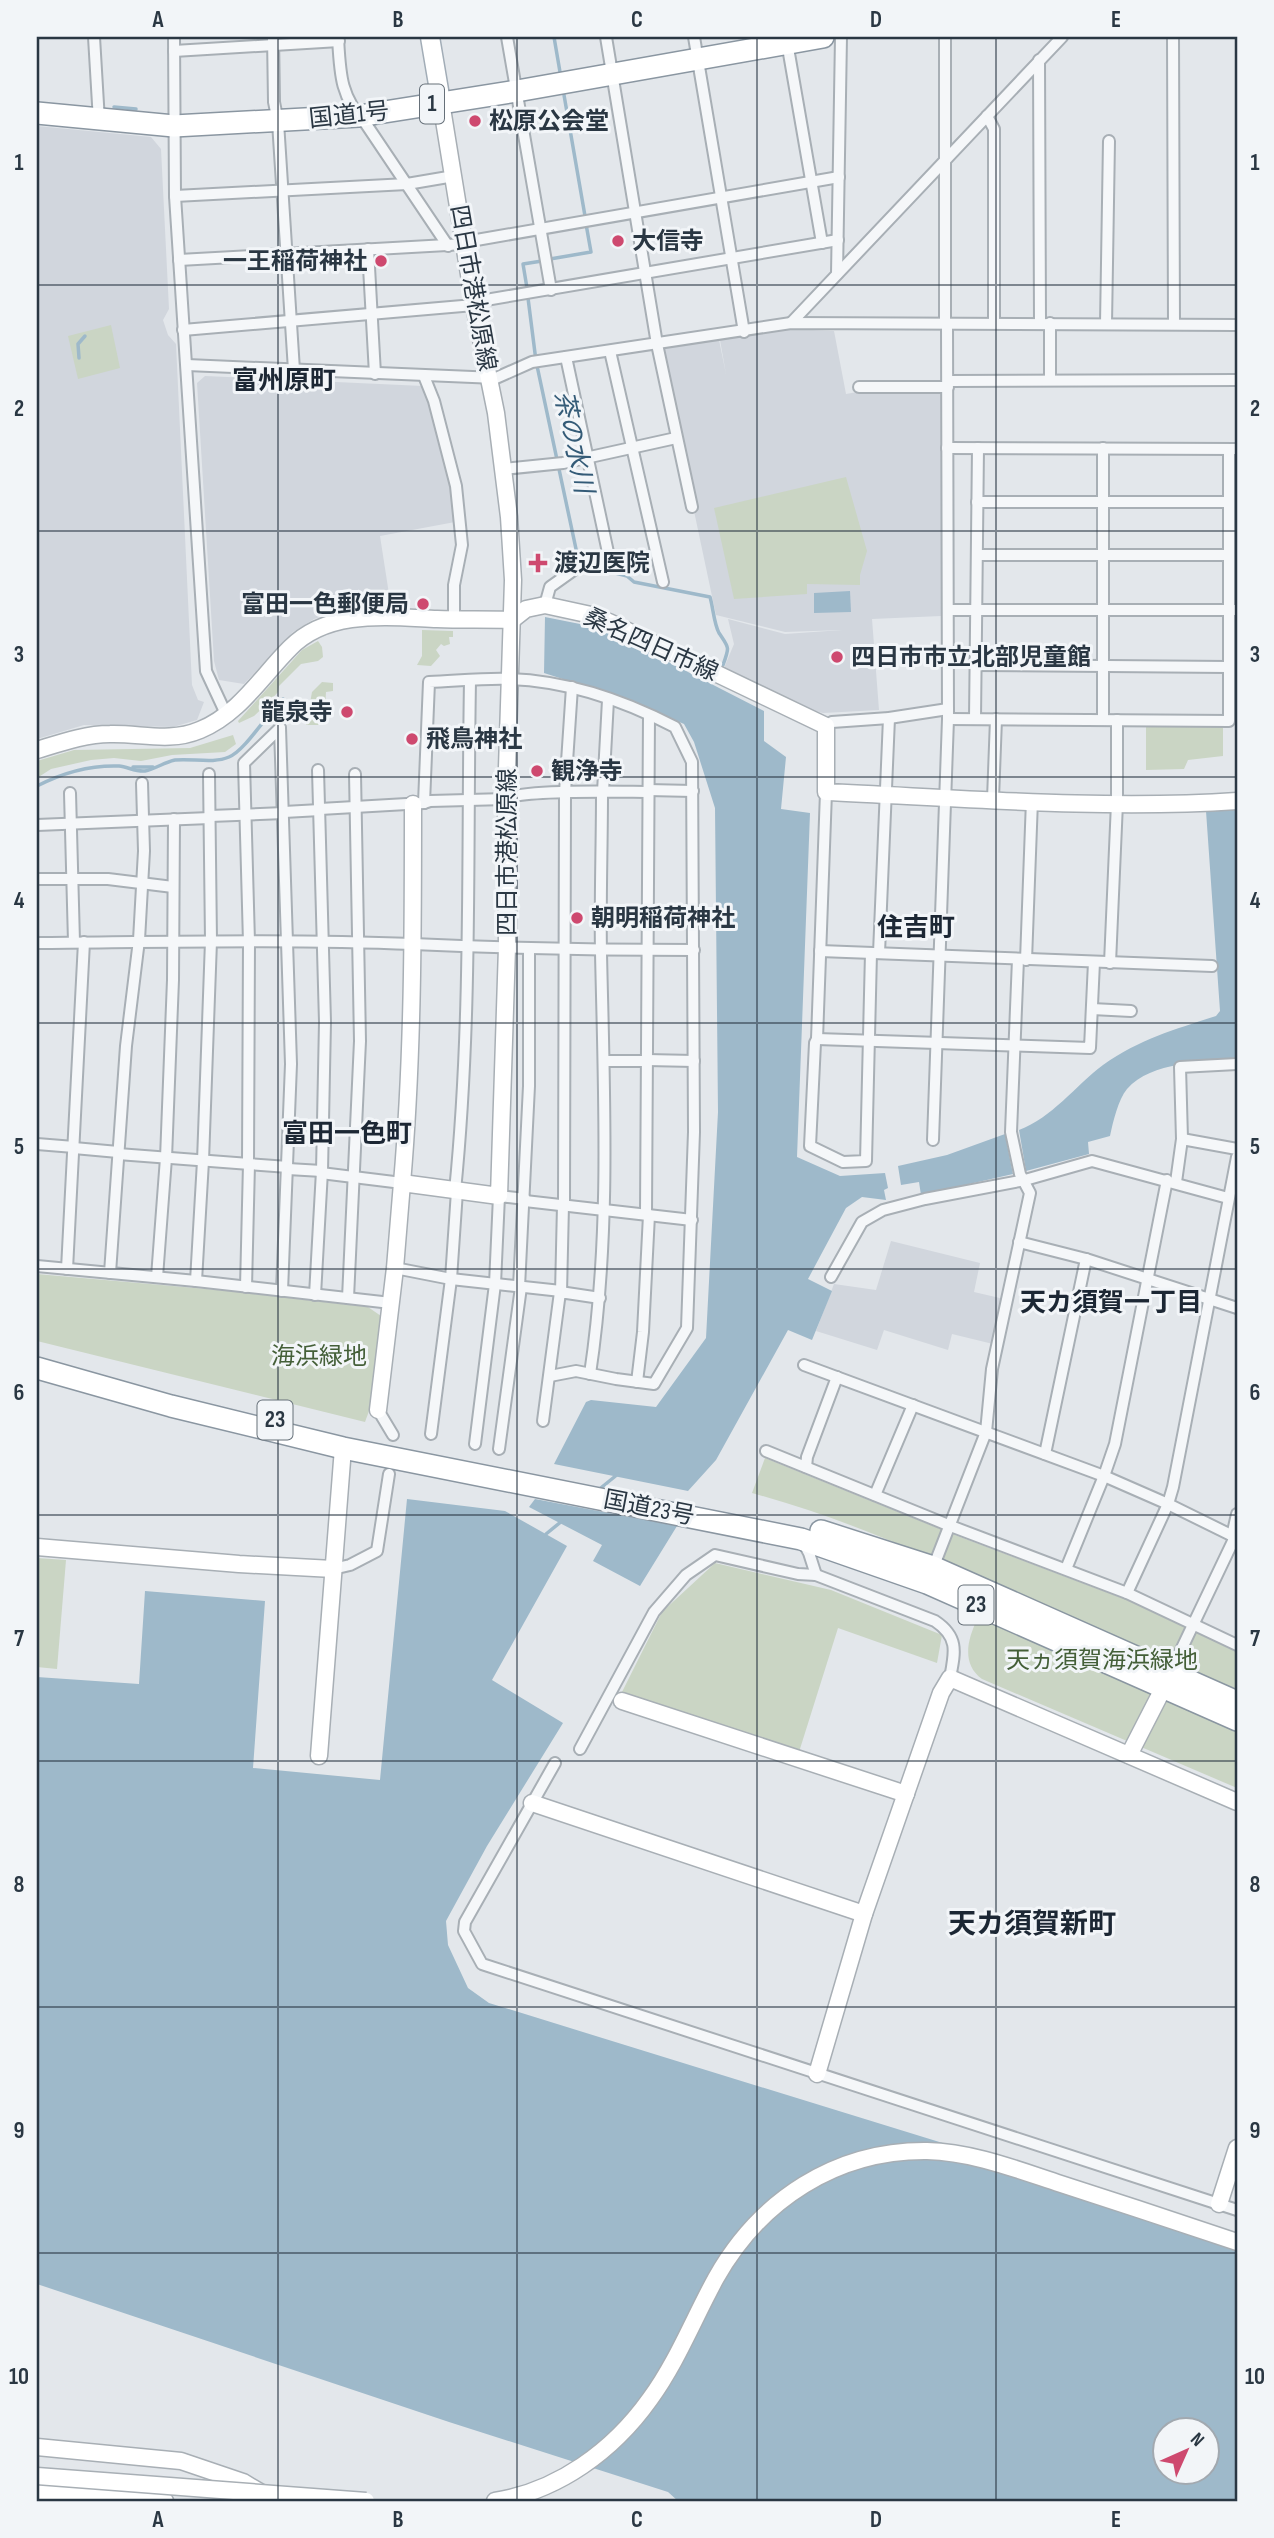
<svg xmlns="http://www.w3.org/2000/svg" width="1274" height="2538" font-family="'Sofia Sans Condensed','Noto Sans JP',sans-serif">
<rect width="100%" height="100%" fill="#e3e7eb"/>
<g fill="#d1d6dd">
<polygon points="37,126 151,137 161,149 169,309 163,320 168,335 176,344 192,685 198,700 204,702 197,720 173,727 84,725 37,739"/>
<polygon points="792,329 834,331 846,394 875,389 942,389 941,616 872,619 879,710 823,713 808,709 724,668 734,644 728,619 785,634 842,630 785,632 716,615 661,355 664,348 719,340 726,374 720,340"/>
<polygon points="205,376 423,386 429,402 453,492 455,522 380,536 391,607 368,605 345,609 314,619 293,632 244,684 219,680 214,661 197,383"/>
<polygon points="891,1241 980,1263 974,1292 1004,1299 993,1344 952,1334 948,1350 884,1330 877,1350 816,1331 834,1284 876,1290"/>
</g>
<g fill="#cad5c4">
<polygon points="111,325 120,368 78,379 68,336"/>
<polygon points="846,477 867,551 860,575 860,585 807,584 807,594 734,599 714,508"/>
<polygon points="422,630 453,631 453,637 449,637 450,644 444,646 441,644 436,650 440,656 431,666 417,665 422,656"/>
<polygon points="318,641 322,647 323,657 318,661 301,664 279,686 278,692 270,701 254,716 239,723 238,721 302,650"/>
<polygon points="322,682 333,683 333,691 326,692 324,725 306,725 312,692"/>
<polygon points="1146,725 1223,726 1223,756 1188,760 1184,769 1146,770"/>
<polygon points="233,735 236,744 225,752 172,755 141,761 114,758 91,760 51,769 37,778 37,761 74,750 190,748"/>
<polygon points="37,1274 229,1291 368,1307 381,1316 369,1411 365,1422 37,1341"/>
<path d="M765,1458L955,1535L1127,1600L1237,1652V1788L982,1679C951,1656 980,1615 993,1588C913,1548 838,1517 752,1493Z"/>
<polygon points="37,1558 66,1560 57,1669 37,1667"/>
<polygon points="715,1563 831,1590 942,1635 937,1663 838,1628 799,1752 622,1692 662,1612"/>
</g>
<g fill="#9eb9ca" fill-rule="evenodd">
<polygon points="850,591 851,612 814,613 814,593"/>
<polygon points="545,617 595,627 649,652 764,711 764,741 786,757 781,809 810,813 797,1157 840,1176 885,1173 888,1188 884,1190 886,1200 862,1197 846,1208 808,1279 832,1291 812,1340 788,1330 716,1460 688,1491 554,1464 586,1402 591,1400 656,1407 706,1338 718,1112 715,808 694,742 684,724 631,701 544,673"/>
<path d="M1237,808V1060C1203,1062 1152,1061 1127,1089C1118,1100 1113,1122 1110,1136L1088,1142L1089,1154L1026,1171L1019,1130C1052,1118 1075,1086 1103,1065C1140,1039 1173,1030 1216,1016L1220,1011L1206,811Z"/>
<polygon points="1005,1134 1013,1174 921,1195 919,1182 901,1185 898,1166 947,1155"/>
<path d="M407,1499L505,1511L567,1546L492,1680L563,1723L487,1846L446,1921L448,1945L468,1988L489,2003L1237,2234V2501H678L668,2492L449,2422L37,2284V1677L139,1684L145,1591L265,1601L253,1768L380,1780ZM1166,2430H1208V2472H1166Z"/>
<polygon points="535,1499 677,1526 640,1586 593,1561 602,1545 529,1507"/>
</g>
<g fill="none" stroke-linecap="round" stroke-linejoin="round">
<g stroke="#9eb9ca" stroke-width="3.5">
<polyline points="554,37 560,72"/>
<polyline points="564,95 585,216"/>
<polyline points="114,107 136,109"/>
<polyline points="550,259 591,252 586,224"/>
<polyline points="527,288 523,264 542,261"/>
<polyline points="528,298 536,361 579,563"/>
<polyline points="79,358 78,344 85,336"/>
<path d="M588,566L627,576L634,582L710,597C713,607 714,624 719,633C729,648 730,646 723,665"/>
<polyline points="133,767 153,767"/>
<path d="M37,786C62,773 90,765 119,766C128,767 136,772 145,771C155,769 165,762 175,760C192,758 213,764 229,757C246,750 268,712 283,699"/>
<polyline points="597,1491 618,1474"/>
<polyline points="546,1534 562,1521"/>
</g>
<g stroke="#a8afb5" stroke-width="14">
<g id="street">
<polyline points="94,37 99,121"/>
<polyline points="174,37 175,196 206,671 226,714"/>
<polyline points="273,37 274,102 278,122 294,370"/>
<path d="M338,37C340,73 340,97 366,124L448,246"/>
<polyline points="507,37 551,290"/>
<polyline points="606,37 657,344 692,507"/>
<polyline points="694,37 744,332"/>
<polyline points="1173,37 1174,324"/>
<polyline points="787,42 822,243"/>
<polyline points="174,51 339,41"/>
<polyline points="1039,60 1040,323"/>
<polyline points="987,116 994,129 994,323"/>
<polyline points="175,196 407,184 454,176"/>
<polyline points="465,242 839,177"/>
<polyline points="368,249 375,374"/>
<polyline points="179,260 465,244"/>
<polyline points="837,274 841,37"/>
<polyline points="474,302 838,240"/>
<polyline points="791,323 1062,37"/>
<polyline points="945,323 945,37"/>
<polyline points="1050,323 1050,380"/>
<polyline points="1106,324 1109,141"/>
<polyline points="183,330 474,305"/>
<polyline points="610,351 663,582"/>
<polyline points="187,365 496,378 532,362 791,323 1237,325"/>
<polyline points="424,376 434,401 456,486 462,545 454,585 454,619"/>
<polyline points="948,381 1237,380"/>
<polyline points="859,387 948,387"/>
<polyline points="947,448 1237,449"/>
<polyline points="504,469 563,463 676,438"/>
<polyline points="977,502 1229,502"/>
<polyline points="977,555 1229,555"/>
<polyline points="545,605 550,587 585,562 609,557 566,357"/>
<polyline points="948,610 1237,610"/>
<polyline points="976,665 1228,667"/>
<polyline points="948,719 1229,721 1229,449"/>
<polyline points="975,719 978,448"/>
<polyline points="1103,719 1103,448"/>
<polyline points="826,726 832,722 889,718 948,709"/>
<polyline points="280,728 291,1064 282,1291"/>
<polyline points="648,790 693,791"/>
<polyline points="603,792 608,700"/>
<polyline points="826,792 817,1039 815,1043 810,1146 843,1162 866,1161 871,953"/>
<polyline points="70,793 74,942"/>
<polyline points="993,799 996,719"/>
<path d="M424,803L429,682C456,681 484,678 510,679C567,681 625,701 675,727L692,762L694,1132L687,1328L654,1384L616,1379L576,1371L550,1376"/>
<path d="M320,809L424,803L430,801L506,799C521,789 624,792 648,792"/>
<polyline points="284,812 320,810"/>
<polyline points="210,816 284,813"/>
<polyline points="37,825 210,818"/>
<polyline points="37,879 108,879 173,887"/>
<path d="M37,943C162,942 288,939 413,944C506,948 600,950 694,950"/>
<polyline points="820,951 1212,966"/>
<polyline points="879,953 889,718"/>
<polyline points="1026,960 1032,800"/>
<polyline points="1110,963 1117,803 1117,720"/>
<polyline points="1092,1009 1131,1011"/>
<polyline points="817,1039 1090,1048 1094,962"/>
<polyline points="647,1060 694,1061"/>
<polyline points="604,1061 647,1061"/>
<polyline points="1182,1139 1180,1067 1237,1064"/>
<polyline points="933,1140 948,719 947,323"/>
<polyline points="37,1144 74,1147"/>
<polyline points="74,1148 118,1152"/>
<polyline points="118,1154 288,1167"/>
<polyline points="248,1164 249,942 244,763 280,728"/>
<polyline points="288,1169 322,1171"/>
<polyline points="321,1173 402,1183"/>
<polyline points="1176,1182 1182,1139 1237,1149"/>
<path d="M455,1191C472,1022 467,851 470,681"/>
<polyline points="525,1201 692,1220"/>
<polyline points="564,1205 565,792 572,687"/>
<polyline points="646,1214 649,716"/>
<polyline points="1019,1242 1086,1259 1237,1308"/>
<polyline points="37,1266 196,1281 391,1303"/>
<polyline points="395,1268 451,1279 561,1291"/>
<polyline points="67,1269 84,942"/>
<polyline points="110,1273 126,1046 139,940 144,851 142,783"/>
<polyline points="157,1277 166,1158 173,980 174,819"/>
<polyline points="831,1277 862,1222 883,1210 925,1199 1025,1180 1092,1161 1228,1198"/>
<polyline points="196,1281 203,1161 211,941 209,774"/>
<polyline points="246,1287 249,1164"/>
<polyline points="519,1287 529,1086 529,948"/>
<polyline points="561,1293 563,1205"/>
<polyline points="315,1295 322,1171 325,1022 318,770"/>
<polyline points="348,1298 360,1041 355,774"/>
<polyline points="804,1365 1104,1476 1168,1504 1237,1538"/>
<path d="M590,1374C611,1235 604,1093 601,953C600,900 602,846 602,793"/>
<polyline points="637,1382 643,1332 649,1215"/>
<polyline points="378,1410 393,1435"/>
<polyline points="543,1421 560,1292 600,1298"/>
<polyline points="431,1434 451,1279 457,1191"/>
<polyline points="475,1444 495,1284 499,1196 525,1199"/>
<polyline points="499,1449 521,1287"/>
<polyline points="766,1451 948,1525 1127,1593 1237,1645"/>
<polyline points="1045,1454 1086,1259"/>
<polyline points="806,1467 807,1457 837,1377"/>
<polyline points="875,1495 913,1405"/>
<polyline points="1232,1536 1237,1514"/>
<polyline points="803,1542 809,1553 816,1575"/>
<polyline points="933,1568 986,1432 992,1369 1030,1193 1020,1174 1011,1132 1018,959"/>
<polyline points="333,1569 350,1565 377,1551 389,1474"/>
<polyline points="1066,1569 1104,1476 1115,1444 1167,1180"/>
<polyline points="1127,1593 1168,1504 1173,1487 1237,1157"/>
<polyline points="1171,1671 1235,1537"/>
<path d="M580,1749L654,1612L686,1575L715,1555L798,1574L816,1575L935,1621C959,1637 955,1652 950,1678"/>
<polyline points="555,1763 465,1922 464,1931 482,1964 1237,2210"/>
</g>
</g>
<g stroke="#a8afb5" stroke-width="19">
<g id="secondary">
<path d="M37,750C60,743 85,734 110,734C141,733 169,743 200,730C239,714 261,677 290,648C328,609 388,617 437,619C462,620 487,619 512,620L526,609L545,605L591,615L609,622L826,726V792C960,798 1103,810 1237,801"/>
<path d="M402,1183C413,1057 413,931 413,804"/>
<polyline points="378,1410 395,1268 402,1183 499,1196 507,947 506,799 513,580 509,517 496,413 474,305 441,102"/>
<polyline points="37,1547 239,1564 333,1569"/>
<polyline points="622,1701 906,1794"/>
<polyline points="1129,1755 1168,1679"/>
<polyline points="319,1756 343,1448"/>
<polyline points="532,1803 864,1914"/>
<polyline points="817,2074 864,1914 941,1693 950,1678 1237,1802"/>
<polyline points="1219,2204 1237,2148"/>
<polyline points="37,2447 181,2461 243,2482 265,2495"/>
<polyline points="37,2492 165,2501"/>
<path d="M495,2501C558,2491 613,2451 650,2399C677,2362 694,2318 716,2278C760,2200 836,2150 927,2151C973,2152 1018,2170 1061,2184C1120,2203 1178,2222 1237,2242"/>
</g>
</g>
<g stroke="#a2adb7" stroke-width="21">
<polyline id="primary" points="430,37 441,102"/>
</g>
<g stroke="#8a96a1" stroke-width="24">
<g id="highway">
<polyline points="37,113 174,126 359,116 517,91 823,37"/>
<polyline points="37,1368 171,1406 343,1448 801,1539 927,1583 1237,1720"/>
<polyline points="821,1531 933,1567 1237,1702"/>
</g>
</g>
<use href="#street" stroke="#f5f7f9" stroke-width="10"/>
<use href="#secondary" stroke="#fff" stroke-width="16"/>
<use href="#primary" stroke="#fff" stroke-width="18"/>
<use href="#highway" stroke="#fff" stroke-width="21"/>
<g stroke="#a8afb5" stroke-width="19" stroke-linecap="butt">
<polyline id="secondary-bridge" points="37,2476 366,2501"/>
</g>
<use href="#secondary-bridge" stroke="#fff" stroke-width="16"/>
</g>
<path fill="none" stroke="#2a3743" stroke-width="2" stroke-opacity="0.55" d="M278,37V2501M517,37V2501M757,37V2501M996,37V2501M37,285H1237M37,531H1237M37,777H1237M37,1023H1237M37,1269H1237M37,1515H1237M37,1761H1237M37,2007H1237M37,2253H1237"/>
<g fill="#ce496f" stroke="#f2f5f8" stroke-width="2.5">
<circle cx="475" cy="121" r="7"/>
<circle cx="618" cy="241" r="7"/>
<circle cx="381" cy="261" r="7"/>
<path d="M534.5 552.5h7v7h7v7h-7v7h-7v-7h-7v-7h7z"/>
<circle cx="423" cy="604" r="7"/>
<circle cx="837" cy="657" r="7"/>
<circle cx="347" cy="712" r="7"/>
<circle cx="412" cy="739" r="7"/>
<circle cx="537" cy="771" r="7"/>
<circle cx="577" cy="918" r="7"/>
</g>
<g text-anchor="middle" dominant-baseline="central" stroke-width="6" stroke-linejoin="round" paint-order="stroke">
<g fill="#f2f5f8" stroke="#667079" stroke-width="2">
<rect x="420" y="84.5" width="24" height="39" rx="5"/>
<rect x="257.5" y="1400.5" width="35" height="39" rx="5"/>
<rect x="958.5" y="1585.5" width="35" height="39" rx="5"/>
</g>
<g font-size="23" font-weight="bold" fill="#2a3743">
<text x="432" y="104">1</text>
<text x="275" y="1420">23</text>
<text x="976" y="1605">23</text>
</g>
<g font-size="24" fill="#2a3743" stroke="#f2f5f8">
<text transform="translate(349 115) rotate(-6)">国道1号</text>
<text transform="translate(473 288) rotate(80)">四日市港松原線</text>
<text transform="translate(651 645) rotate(24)">桑名四日市線</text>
<text transform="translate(507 852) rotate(-90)">四日市港松原線</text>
<text transform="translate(649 1508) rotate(11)">国道23号</text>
</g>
<g font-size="24" font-weight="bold" fill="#2a3743" stroke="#f2f5f8" text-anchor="start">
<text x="489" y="121">松原公会堂</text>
<text x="632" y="241">大信寺</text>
<text x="367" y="261" text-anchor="end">一王稲荷神社</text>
<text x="554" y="563">渡辺医院</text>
<text x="409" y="604" text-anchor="end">富田一色郵便局</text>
<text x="851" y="657">四日市市立北部児童館</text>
<text x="333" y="712" text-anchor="end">龍泉寺</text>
<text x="426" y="739">飛鳥神社</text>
<text x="551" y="771">観浄寺</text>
<text x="591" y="918">朝明稲荷神社</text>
</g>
<g font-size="24" fill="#445f38" stroke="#f2f5f8">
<text x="319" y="1356">海浜緑地</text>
<text x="1102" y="1660">天ヵ須賀海浜緑地</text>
</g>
<g font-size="26" font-weight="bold" fill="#1c2734" stroke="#f2f5f8">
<text x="284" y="381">富州原町</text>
<text x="916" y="928">住吉町</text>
<text x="347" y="1134">富田一色町</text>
<text x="1111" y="1303">天カ須賀一丁目</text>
</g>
<g font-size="26" font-style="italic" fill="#345b77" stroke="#f2f5f8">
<text transform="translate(573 442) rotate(78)">茶の水川</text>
</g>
<g font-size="28" font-weight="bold" fill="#1c2734" stroke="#f2f5f8">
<text x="1032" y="1924">天カ須賀新町</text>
</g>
</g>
<rect width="1274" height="2538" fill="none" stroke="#f2f5f8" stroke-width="77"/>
<g transform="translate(1186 2451) rotate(45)"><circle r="33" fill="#f2f5f8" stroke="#a2a9b0" stroke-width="2"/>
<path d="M0-5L12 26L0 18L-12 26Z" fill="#ce496f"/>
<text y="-10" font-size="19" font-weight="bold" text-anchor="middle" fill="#2a3743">N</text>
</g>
<rect x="38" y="38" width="1198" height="2462" fill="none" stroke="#2a3743" stroke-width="2.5"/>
<g font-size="23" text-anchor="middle" font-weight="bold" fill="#2a3743">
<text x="158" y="27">A</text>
<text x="398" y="27">B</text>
<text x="637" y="27">C</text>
<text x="876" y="27">D</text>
<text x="1116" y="27">E</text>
<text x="19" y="170">1</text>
<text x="1255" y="170">1</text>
<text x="19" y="416">2</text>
<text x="1255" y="416">2</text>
<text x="19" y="662">3</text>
<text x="1255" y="662">3</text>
<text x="19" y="908">4</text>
<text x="1255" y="908">4</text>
<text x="19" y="1154">5</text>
<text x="1255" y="1154">5</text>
<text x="19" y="1400">6</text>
<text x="1255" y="1400">6</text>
<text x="19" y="1646">7</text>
<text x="1255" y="1646">7</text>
<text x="19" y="1892">8</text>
<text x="1255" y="1892">8</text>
<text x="19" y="2138">9</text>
<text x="1255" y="2138">9</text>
<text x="19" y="2384">10</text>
<text x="1255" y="2384">10</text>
<text x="158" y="2527">A</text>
<text x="398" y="2527">B</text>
<text x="637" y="2527">C</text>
<text x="876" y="2527">D</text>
<text x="1116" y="2527">E</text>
</g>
</svg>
